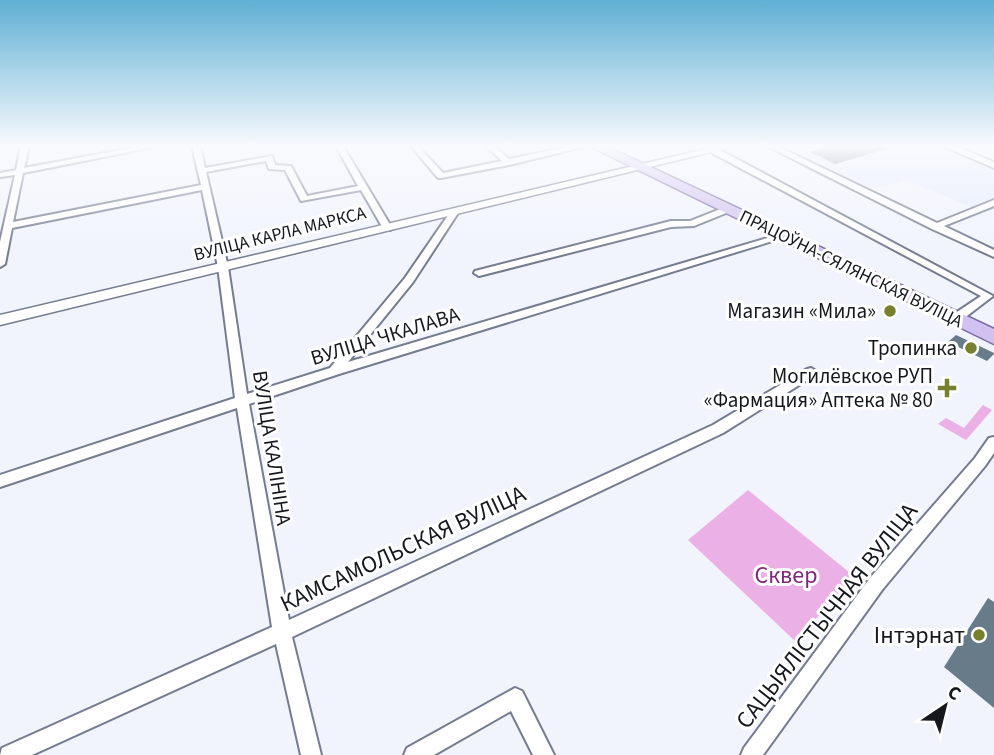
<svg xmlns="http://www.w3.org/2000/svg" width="994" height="755" font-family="'Source Sans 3',sans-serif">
<rect width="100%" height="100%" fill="#f1f4fd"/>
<polygon fill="#e5ecfd" points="784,146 937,146 994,169 994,197 971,207 906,180 874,189"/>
<g fill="#ebb0e5">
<polygon points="983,405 992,410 966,440 938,424 946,418 964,428"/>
<polygon points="748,490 855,577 795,641 688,540"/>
</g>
<g fill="#687b89">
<polygon points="831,146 885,146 886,149 835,164 810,152"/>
<polygon points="956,335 994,353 994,354 987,361 948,342"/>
<polygon points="988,598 994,602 994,708 944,667"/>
</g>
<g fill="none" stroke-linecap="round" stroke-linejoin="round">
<g stroke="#757c8f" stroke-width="4">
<g id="minor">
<polygon points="21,146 29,146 24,168 142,146 159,146 23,173 13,222 201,185 192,146 200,146 205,168 272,156 275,165 291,166 307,196 358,186 336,146 343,146 392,228 390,230 384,230 361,190 301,201 285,170 269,169 266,161 206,172 228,267 247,394 330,368 405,278 451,211 458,213 413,282 348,362 781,234 787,234 789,236 339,374 249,404 289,620 713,425 807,369 811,368 817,372 815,375 723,433 292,637 321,755 301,755 276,644 32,755 0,755 2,748 272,627 237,408 0,487 0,475 235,398 218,267 202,190 12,228 5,264 0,267 0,242 15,175 0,177 0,173 16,170"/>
<polygon points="411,146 418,146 443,173 502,161 486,146 494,146 509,159 571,146 587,146 509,165 441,178 438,178"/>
<polygon points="767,146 777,146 937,223 994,200 994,206 944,226 994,250 994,257 932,229"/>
<polygon points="712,149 718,149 993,296 959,322 951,322 950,319 951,316 981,296 712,153"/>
<polygon points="728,206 732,209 731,211 694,226 671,227 479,276 474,273 475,271 671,221 690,221"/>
<polygon points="994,437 994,453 985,466 882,590 763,755 741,755 744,748 870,578 975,458 989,438"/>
<polygon points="515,688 522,691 554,755 533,755 511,711 434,755 404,755 407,748"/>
</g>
</g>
<g stroke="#757c8f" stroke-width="3">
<g id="tertiary">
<polygon points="718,146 736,146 0,325 0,315"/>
<polygon points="942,146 956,146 994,162 994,168"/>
</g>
</g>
<g stroke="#7c6ba0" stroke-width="3">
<polygon id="primary" points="589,146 606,146 994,329 994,344"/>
</g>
<use href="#minor" fill="#fff" fill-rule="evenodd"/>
<use href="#tertiary" fill="#fff" fill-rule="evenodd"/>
<use href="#primary" fill="#d1c1f0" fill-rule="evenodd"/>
</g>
<linearGradient id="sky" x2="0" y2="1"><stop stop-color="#60afd4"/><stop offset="0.58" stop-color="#f9fafe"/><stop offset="1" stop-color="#f9fafe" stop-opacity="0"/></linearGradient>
<rect width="994" height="252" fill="url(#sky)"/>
<g fill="#77812d" stroke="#fff" stroke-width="2.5">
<circle cx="890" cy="311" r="7"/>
<circle cx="971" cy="348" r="7"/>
<path d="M943.5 377.5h7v7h7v7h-7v7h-7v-7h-7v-7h7z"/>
<circle cx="979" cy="635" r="7"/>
</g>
<g text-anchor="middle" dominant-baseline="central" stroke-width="6" stroke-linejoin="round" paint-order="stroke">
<g font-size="18" fill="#15181f" stroke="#fff">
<text transform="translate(280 234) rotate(-14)">ВУЛІЦА КАРЛА МАРКСА</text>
<text transform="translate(851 269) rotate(26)">ПРАЦОЎНА-СЯЛЯНСКАЯ ВУЛІЦА</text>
</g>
<g font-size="21" fill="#15181f" stroke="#fff" text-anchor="end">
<text x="876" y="311">Магазин «Мила»</text>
<text x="957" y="348">Тропинка</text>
<text x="933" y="376">Могилёвское РУП<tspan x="933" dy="24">«Фармация» Аптека № 80</tspan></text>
</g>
<g font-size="21" fill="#15181f" stroke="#fff">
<text transform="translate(385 336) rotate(-17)">ВУЛІЦА ЧКАЛАВА</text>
<text transform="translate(272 448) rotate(81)">ВУЛІЦА КАЛІНІНА</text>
</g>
<g font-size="24" fill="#15181f" stroke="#fff">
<text transform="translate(403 549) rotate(-25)">КАМСАМОЛЬСКАЯ ВУЛІЦА</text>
<text transform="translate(827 616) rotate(-52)">САЦЫЯЛІСТЫЧНАЯ ВУЛІЦА</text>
</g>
<g font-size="24" fill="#7f287b" stroke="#fff">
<text x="786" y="575">Сквер</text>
</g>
<g font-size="24" fill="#15181f" stroke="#fff" text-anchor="end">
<text x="965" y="635">Інтэрнат</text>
</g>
</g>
<g transform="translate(945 706) rotate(35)" stroke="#ffffff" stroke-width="5" paint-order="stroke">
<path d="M0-5L12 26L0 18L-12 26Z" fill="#15181f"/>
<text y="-10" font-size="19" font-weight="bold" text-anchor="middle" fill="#15181f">С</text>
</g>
</svg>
